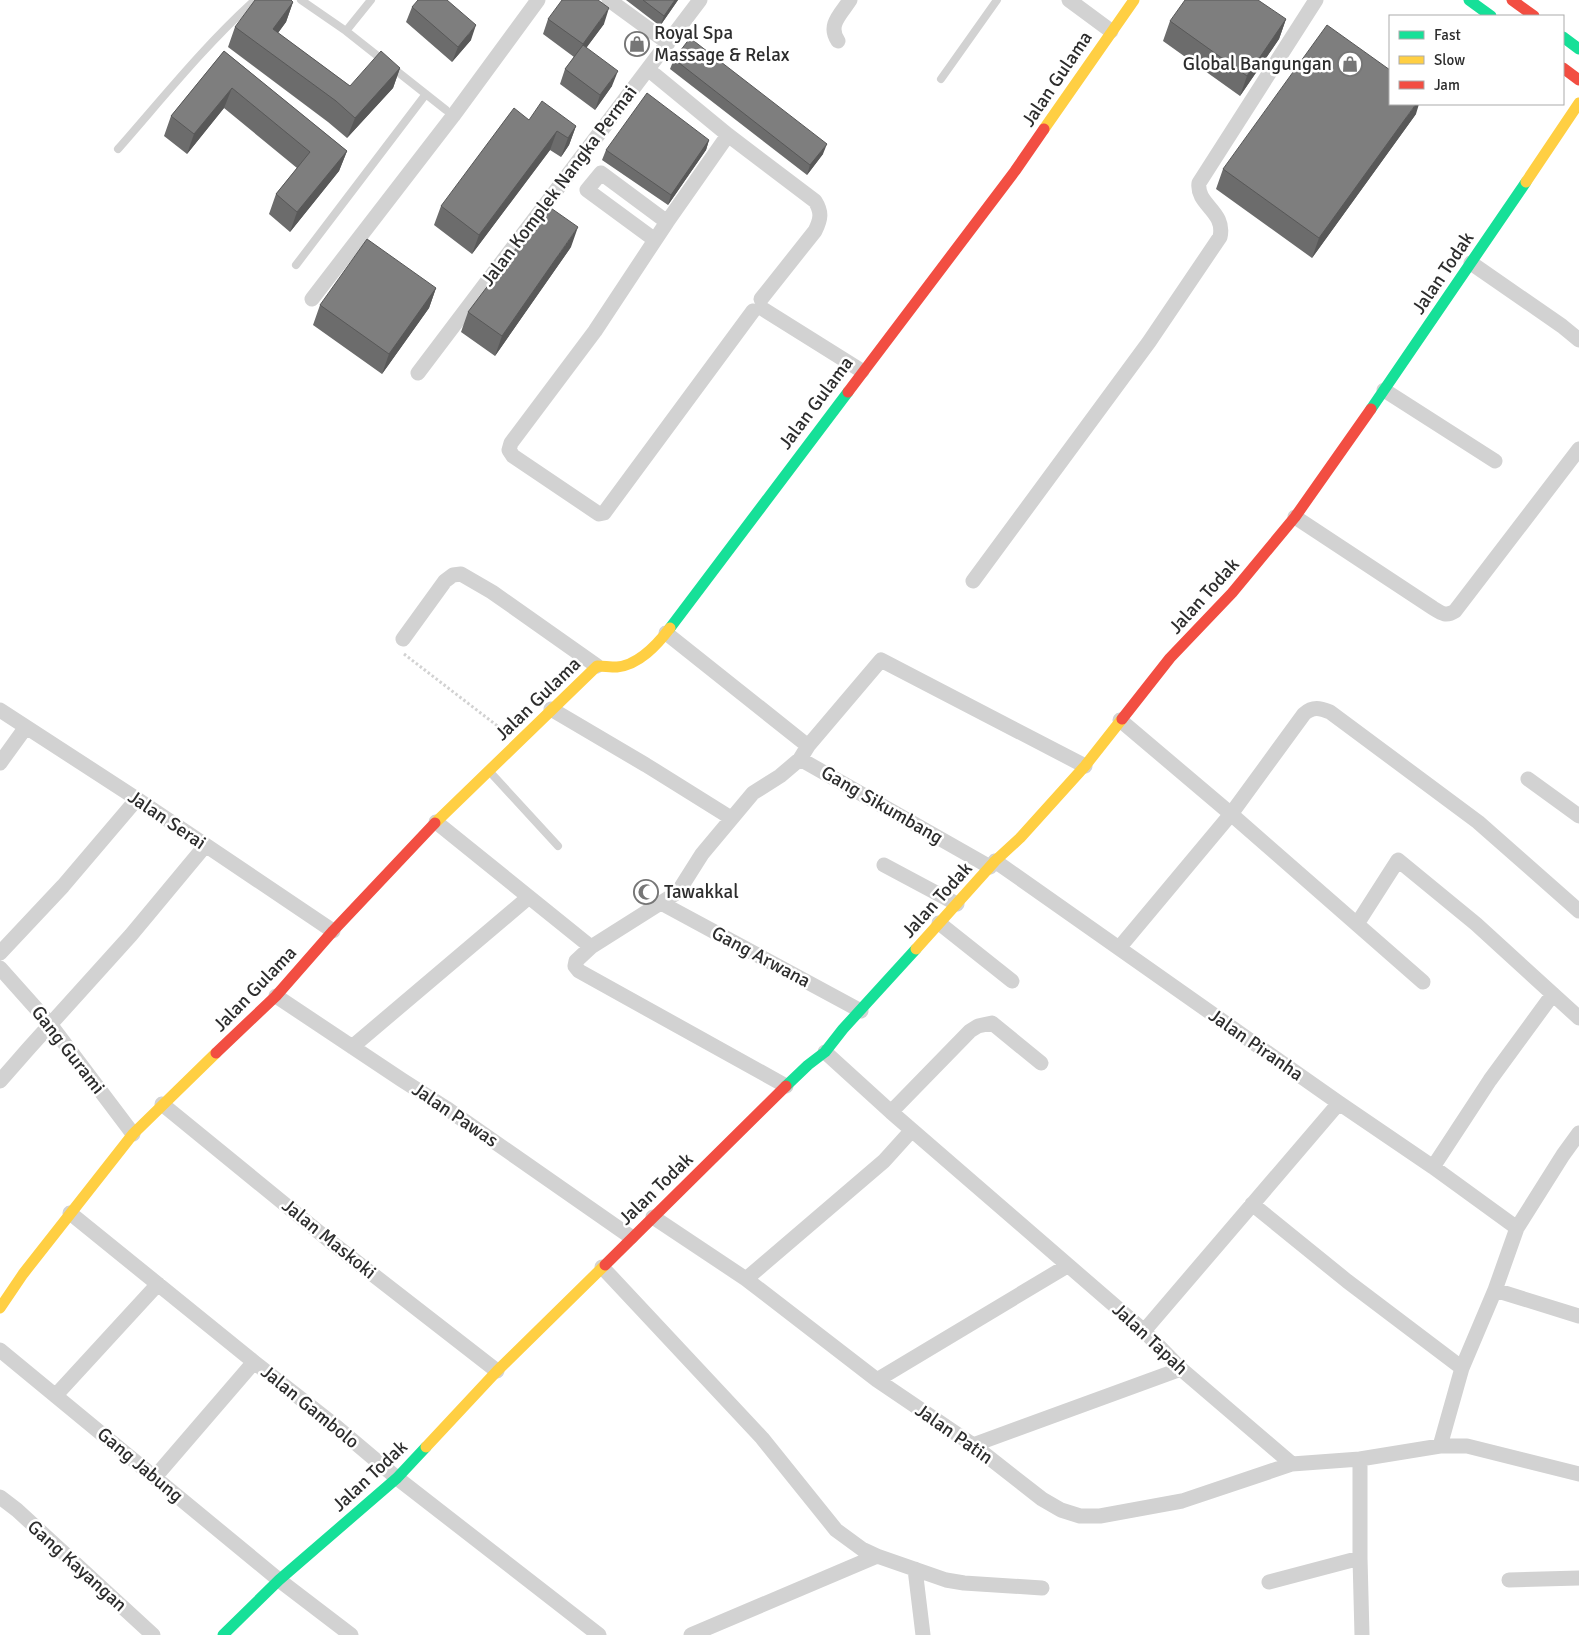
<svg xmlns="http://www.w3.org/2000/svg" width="1579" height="1635" viewBox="0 0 1579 1635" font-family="Signika,sans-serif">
  <rect width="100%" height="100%" fill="#fff"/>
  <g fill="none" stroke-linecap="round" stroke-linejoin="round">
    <path stroke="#d2d2d2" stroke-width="3" stroke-dasharray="2.5 2.5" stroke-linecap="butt" d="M404 654 504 731"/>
    <path stroke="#d2d2d2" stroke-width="8" d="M301 0 346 31 446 110
      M346 31 371 0
      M941 79 997 0
      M118 149C162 99 205 45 255 0
      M296 265 426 94
      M490 772 558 846"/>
    <path stroke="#d2d2d2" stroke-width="15" d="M609 0 668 43
      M1069 0 1111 31
      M838 41C827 25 841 14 850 0
      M655 75 728 135 815 201C822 212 821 219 815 231L761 299
      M728 135 667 222 595 331 511 443 509 450 513 456 596 512 599 514 604 513 753 311
      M655 240 587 190 601 173 667 222
      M1471 263 1562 326 1579 340
      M312 299 453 116 538 0
      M763 309 862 371
      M418 373 700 0
      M1384 390 1495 461
      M1295 517 1433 608C1441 613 1446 617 1455 611L1579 449
      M973 581 1149 342 1220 237C1226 211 1196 205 1199 183L1316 0
      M666 633 808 746
      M403 639 445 581 453 575 461 574 492 592 597 666
      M551 709 646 765 731 818
      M0 710 137 799 333 931
      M1120 720 1231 814 1423 982
      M800 759 990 867
      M0 763 26 727
      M1528 779 1579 816
      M436 822 591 947
      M995 861 1339 1103 1433 1167 1517 1228
      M884 865 957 904
      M661 903 861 1011
      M939 923 1012 981
      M1357 924 1398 860 1476 924 1579 1018
      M1119 948 1231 814 1304 714C1313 706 1320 708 1330 712L1478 822 1579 911
      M0 953 63 886 137 799
      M0 968 50 1024 133 1134
      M276 996 402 1080 446 1108 631 1237
      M352 1047 529 897
      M825 1052 891 1112 1144 1331 1181 1369 1292 1464 1360 1459V1558L1362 1635
      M0 1081 29 1048 131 935 205 846
      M786 1086 579 971 575 966 576 961 591 947 678 892 702 854 753 793 780 776 800 759 808 746 881 660 1085 766
      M162 1104 331 1242 497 1371
      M891 1112 970 1031 978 1026 992 1023 1041 1063
      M1433 1167 1490 1080 1553 994
      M1252 1204 1347 1281 1462 1368
      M70 1213 254 1362 333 1424 397 1478 599 1635
      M653 1217 746 1279 877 1380 973 1445 1042 1499 1061 1510 1080 1516H1100L1182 1501 1292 1464
      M602 1267 762 1438 836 1530 862 1549 877 1556 946 1580 964 1583 1042 1588
      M746 1279 884 1161 912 1130
      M1495 1290 1579 1316
      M1144 1331 1339 1103
      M0 1350 279 1580 351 1635
      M877 1380 1067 1266
      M56 1395 158 1284
      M973 1445 1181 1369
      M1440 1446 1462 1368 1495 1290 1517 1228 1563 1155 1579 1133
      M1360 1459 1440 1446H1467L1579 1474
      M155 1477 254 1362
      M0 1497 17 1510 153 1635
      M915 1569 923 1635
      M1509 1580 1579 1578
      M1269 1582 1360 1558
      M691 1635 877 1556"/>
    <path stroke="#16e098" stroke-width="11" d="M1469 0 1491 16
      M1563 37 1579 49
      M1371 409 1526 182
      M670 628 848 392
      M786 1086 808 1065 825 1052 843 1029 916 949
      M223 1635 279 1580 397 1478 426 1447"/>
    <path stroke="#ffcf43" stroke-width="11" d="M1044 129 1134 0
      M1526 182 1579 103
      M435 823 597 666C603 666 610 667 617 667 639 665 657 645 670 628
      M916 949 995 861 1020 838 1085 766 1122 719
      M0 1308 23 1274 133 1134 216 1053
      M426 1447 497 1371 605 1265"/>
    <path stroke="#f24e42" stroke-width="11" d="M1512 0 1534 16
      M1563 68 1579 80
      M848 392 1015 171 1044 129
      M1122 719 1170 658 1232 593 1295 517 1371 409
      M216 1053 276 996 333 931 435 823
      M605 1265 786 1086"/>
  </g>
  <path fill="#6c6c6c" d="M626 0H678L660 26Z
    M293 2 286 22 278 33 350 86 400 68 393 88 347 138 328 122 228 47 235 27Z
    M412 7 471 40 452 62 406 22Z
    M548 19 604 24 586 48 612 86 595 110 560 84 565 69 574 57 543 34Z
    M1286 19 1279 39 1240 96 1163 41 1170 21Z
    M224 51 347 151 339 171 290 232 269 214 276 194 297 168 224 108 187 154 164 136 171 116Z
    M674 59 823 154 807 175 670 69Z
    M1416 114 1312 258 1216 189 1223 169Z
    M529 120 576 126 569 145 561 157 550 150 472 254 434 225 441 206Z
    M709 140 706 150 668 205 602 160 606 150Z
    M571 247 495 356 461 332 468 312Z
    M436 288 429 308 382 374 313 325 320 305Z"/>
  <path fill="#585858" d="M675 0H678L660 26 664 16Z
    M293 2 286 22 266 49 273 29Z
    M609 8 604 24 578 59 583 44Z
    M1286 19 1279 39 1240 96 1247 76Z
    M476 25 471 40 452 62 458 47Z
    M400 68 393 88 347 138 355 118Z
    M618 71 612 86 595 110 600 95Z
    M232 88 224 108 187 154 194 134Z
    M1416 104H1419L1416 114 1312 258 1319 238Z
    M576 126 569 145 561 157 568 138Z
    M557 131 550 150 472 254 479 235Z
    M709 140 706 150 668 205 671 195Z
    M827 144 823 154 807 175 810 165Z
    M347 151 339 171 290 232 297 212Z
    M578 227 571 247 495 356 502 336Z
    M436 288 429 308 382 374 389 354Z"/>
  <path fill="#7e7e7e" stroke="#585858" d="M255 0H291L293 2 273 29 350 86 381 51 400 68 355 118 336 101 235 27Z
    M418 0H447L476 25 458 47 412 7Z
    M562 0H598L609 8 583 44 548 19Z
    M643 0H675L664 16Z
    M1185 0H1258L1286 19 1247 76 1170 21Z
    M1327 25 1390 70V104H1416L1319 238 1223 169Z
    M690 38 827 144 810 165 674 59Z
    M583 45 618 71 600 95 565 69Z
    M224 51 347 151 297 212 276 194 310 152 232 88 194 134 171 116Z
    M647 93 709 140 671 195 606 150Z
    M542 101 576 126 568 138 557 131 479 235 441 206 514 108 529 120Z
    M548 206 578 227 502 336 468 312Z
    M367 239 436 288 389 354 320 305Z"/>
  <defs>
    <symbol id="shop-ring" viewBox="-11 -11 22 22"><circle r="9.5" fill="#fff" stroke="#767676" stroke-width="1.5"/><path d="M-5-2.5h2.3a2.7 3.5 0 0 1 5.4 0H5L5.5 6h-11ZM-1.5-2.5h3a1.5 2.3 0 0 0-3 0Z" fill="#767676"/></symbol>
    <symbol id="mosque-ring" viewBox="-11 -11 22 22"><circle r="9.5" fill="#fff" stroke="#767676" stroke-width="1.5"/><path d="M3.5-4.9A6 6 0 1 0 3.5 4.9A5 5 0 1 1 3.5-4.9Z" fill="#767676"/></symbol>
  </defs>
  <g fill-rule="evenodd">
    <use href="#shop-ring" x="623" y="30" width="28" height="28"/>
    <use href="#shop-ring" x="1336" y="50" width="28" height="28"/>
    <use href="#mosque-ring" x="632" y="878" width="28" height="28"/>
  </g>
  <g text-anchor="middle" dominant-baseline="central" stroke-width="5" stroke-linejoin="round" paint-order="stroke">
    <g font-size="19" fill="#2d2d2d" stroke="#fff" text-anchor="start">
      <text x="654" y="33">Royal Spa<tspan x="654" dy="22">Massage &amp; Relax</tspan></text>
      <text x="1332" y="64" text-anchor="end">Global Bangungan</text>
      <text x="664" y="892">Tawakkal</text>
    </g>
    <g font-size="19" fill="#2d2d2d" stroke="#fff">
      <text transform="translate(1057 79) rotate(-56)">Jalan Gulama</text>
      <text transform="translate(559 186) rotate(-53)">Jalan Komplek Nangka Permai</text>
      <text transform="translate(1443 273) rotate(-56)">Jalan Todak</text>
      <text transform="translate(816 403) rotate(-53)">Jalan Gulama</text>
      <text transform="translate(1204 596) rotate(-48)">Jalan Todak</text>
      <text transform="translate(538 699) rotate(-44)">Jalan Gulama</text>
      <text transform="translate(882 805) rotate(30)">Gang Sikumbang</text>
      <text transform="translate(167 820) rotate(34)">Jalan Serai</text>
      <text transform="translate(937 900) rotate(-48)">Jalan Todak</text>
      <text transform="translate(761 957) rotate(28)">Gang Arwana</text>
      <text transform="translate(255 989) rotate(-46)">Jalan Gulama</text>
      <text transform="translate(1256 1045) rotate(35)">Jalan Piranha</text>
      <text transform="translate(68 1050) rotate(52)">Gang Gurami</text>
      <text transform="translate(455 1115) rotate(34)">Jalan Pawas</text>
      <text transform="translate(656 1189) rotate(-44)">Jalan Todak</text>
      <text transform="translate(329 1239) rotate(39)">Jalan Maskoki</text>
      <text transform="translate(1150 1339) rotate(43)">Jalan Tapah</text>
      <text transform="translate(310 1407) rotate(39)">Jalan Gambolo</text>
      <text transform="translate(954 1434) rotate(35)">Jalan Patin</text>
      <text transform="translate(140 1465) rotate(40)">Gang Jabung</text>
      <text transform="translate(370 1476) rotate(-43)">Jalan Todak</text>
      <text transform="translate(77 1566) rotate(42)">Gang Kayangan</text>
    </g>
  </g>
  <rect x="1389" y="15" width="175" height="90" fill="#ffffff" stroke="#ababab"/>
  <rect x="1399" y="31" width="25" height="8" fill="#16e098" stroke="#ababab"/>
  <text x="1434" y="40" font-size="15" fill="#2d2d2d">Fast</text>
  <rect x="1399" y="56" width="25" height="8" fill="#ffcf43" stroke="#ababab"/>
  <text x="1434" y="65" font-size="15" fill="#2d2d2d">Slow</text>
  <rect x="1399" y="81" width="25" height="8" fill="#f24e42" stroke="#ababab"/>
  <text x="1434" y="90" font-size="15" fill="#2d2d2d">Jam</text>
</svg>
